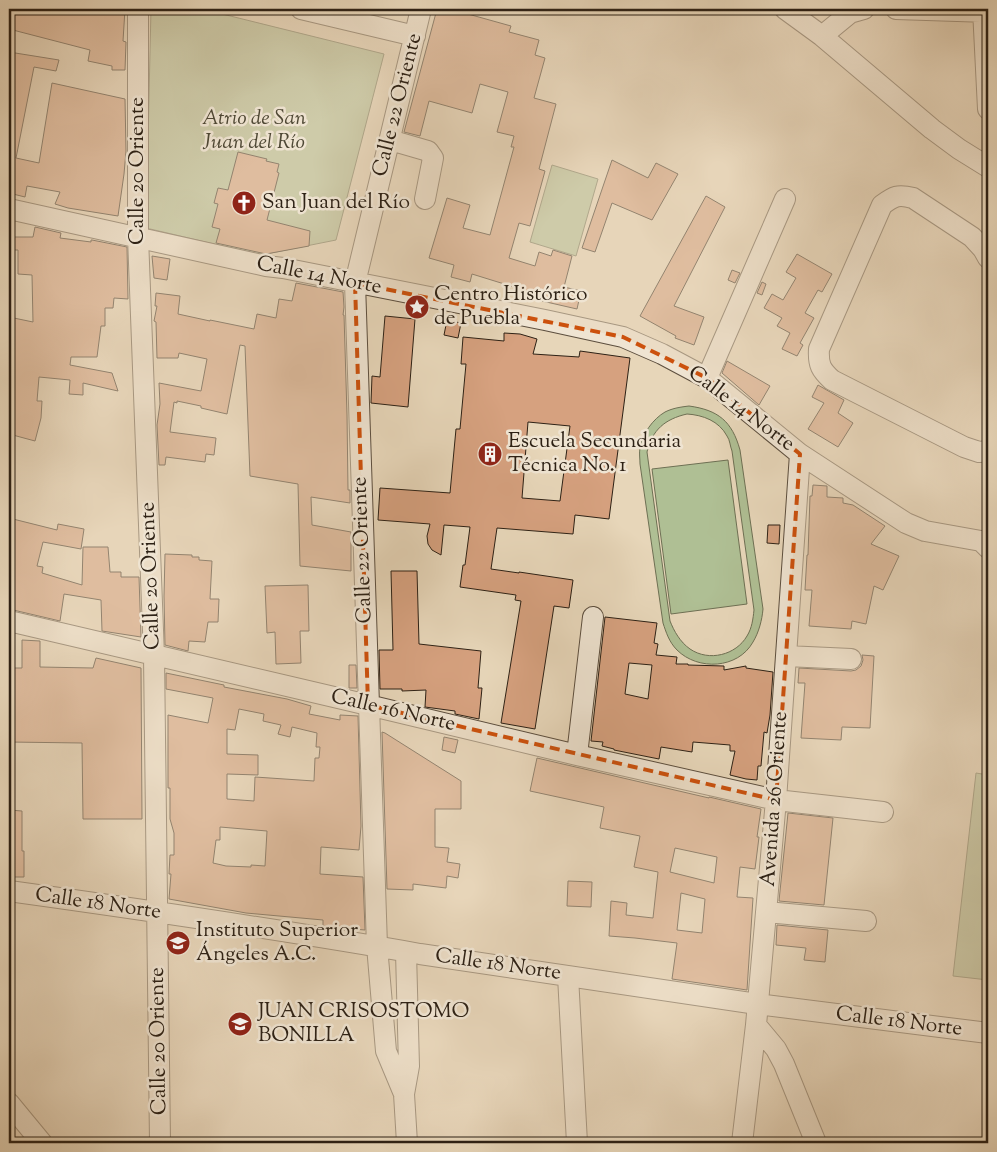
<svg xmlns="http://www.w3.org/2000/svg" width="997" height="1152" viewBox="0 0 997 1152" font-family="'Sorts Mill Goudy',serif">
  <rect width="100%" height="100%" fill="#e7d6b9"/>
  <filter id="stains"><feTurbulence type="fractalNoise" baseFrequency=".004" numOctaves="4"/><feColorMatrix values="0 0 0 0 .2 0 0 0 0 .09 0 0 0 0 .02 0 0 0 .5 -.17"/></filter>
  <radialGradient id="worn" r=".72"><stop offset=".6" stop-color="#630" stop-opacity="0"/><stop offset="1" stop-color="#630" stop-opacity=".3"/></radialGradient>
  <path fill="#afbf94" stroke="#6e7054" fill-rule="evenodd" d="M151 9H202L384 54 336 240 261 255 146 228Z
    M552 165 598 179 576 256 530 242Z
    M689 406C718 410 732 421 740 450L763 609C762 620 759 632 753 642 738 669 698 671 677 650 669 642 666 632 663 623L640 464C640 459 639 453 640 448 642 434 653 419 665 412 673 408 681 407 689 406ZM687 414C703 415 719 421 727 436 730 440 730 446 732 451L754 610C753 619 752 628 747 636 736 655 709 662 690 649 680 642 674 631 670 621L647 452C652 430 665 419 687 414Z
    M728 460 747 604 671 614 652 469Z
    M976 773 988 775V980L953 976Z"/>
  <path fill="#d6a17f" stroke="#2d2115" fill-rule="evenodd" d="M14 9H125L123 41 126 42 125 70H112V66L88 61 90 50 9 29Z
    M437 9H450L511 26 509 32 539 40 535 55 545 58 534 98 556 104 539 169 545 171 530 226 519 223 509 258 535 266 539 252 551 256 553 250 572 256 564 287 581 291 577 309 542 301 543 296 472 274 470 282 451 277 454 265 429 258 447 198 470 205 463 228 490 235 514 147H511L514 136 497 132 508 92 480 84 472 113 429 101 420 136 404 132Z
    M9 52 59 60 56 71 34 67 16 158 39 163 52 83 125 99 126 151 124 174 118 216 68 208 55 204 60 192 27 186 25 197 9 193V175L10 176 12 166H9Z
    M238 152 267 159 266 161 279 164 277 172 279 173 267 220 310 231 309 246 266 254 216 243 220 229 212 227 218 204 214 203 218 188 228 190Z
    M612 160 648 178 656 163 678 174 652 220 612 203 595 252 582 248Z
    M706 196 725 207 674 306 704 317 694 345 675 338 676 336 640 316Z
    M35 227 61 233 60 238 91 242V240H92L127 247 128 299 114 298 113 308H105V326H101L97 357H71L70 365 112 373 118 391 83 383V395L69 394 70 380 39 377 37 401H42L41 418 35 441 9 434V317L33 322 32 275 18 274V250H9V237H33Z
    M797 254 832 274 822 292 818 290 805 313 814 318 800 343 803 345 797 356 782 349 790 333 777 326 782 318 764 308 772 294 783 300 796 278 786 272Z
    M152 256 170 259 167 280 154 278Z
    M732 270 740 273 735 283 728 280Z
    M762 282 766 284 762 295 757 293Z
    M296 283 343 292 344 307 343 315H344L347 415 348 490H350V503L311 497 312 525 351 532V571L300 566 298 484 250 476 245 346 240 345 227 414 201 408V406L177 401V403L174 402 170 432 216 438 214 455 206 454 205 462 166 457 165 465H159L157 425 160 404 159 383 201 391 207 359 179 353 178 358H157L156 322 154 321 157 306H155L156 293 180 296 178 314 210 321V320L254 329 257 314 276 318 279 299 292 301Z
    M385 316 415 319 408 407 371 403 372 376 380 377Z
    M447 320 461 323 458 338 444 335Z
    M504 333 520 334 537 339 533 354 579 357 580 351 630 358 609 519 575 515 573 534 497 528 491 569 519 573V572L573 580 569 608 554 606 535 729 501 723 521 601 515 600 516 595 460 587 463 565H465L470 527 444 525 441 555 432 550 428 544 427 536 430 524 378 520 380 488 450 493 456 429H460L466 364H461L463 337 504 341ZM528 422 570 426 560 501 522 498Z
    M727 361 770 386 759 405 722 373Z
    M818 385 844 400 838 413 853 423 838 447 808 429 824 403 812 397Z
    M813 485 827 486V497L843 498V503L853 505 885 526 871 544 899 556 883 590 874 586 866 624 852 621 851 629 809 626 812 590H805L807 555H808L810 496H812Z
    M9 518 57 530 58 524 84 529 81 549 43 542 37 566 43 567 42 573 82 585 83 547H108L110 572H121V577H139L141 637 102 631 101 600 64 594 60 621 9 609Z
    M768 525H780L779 544 767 543Z
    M165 554 192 555V557H199V560L212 561 210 599H219L218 622H208L205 642 189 641 188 651 165 645 164 596Z
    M391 571H417L419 644 481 651 478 688H482L479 719 455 714V711L425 707 426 690 402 691V689H380L379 650H393Z
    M308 585 309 631H300L301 663 276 664 275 632 267 633 265 586Z
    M605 617 657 623 654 643 658 644 656 655 677 657 676 664H688V665L724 666V670L746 666V668L773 672 770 715 767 733 764 732 761 766H758L757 780 746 779 730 775 735 751H730V745L693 742 692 752 661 747 659 759 614 750V749L602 746 603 742 591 741ZM629 663 652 665 648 699 625 694Z
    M22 640 40 641V667L93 668 96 658 141 668 142 819H83L82 743 9 742V668H22Z
    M862 655 874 656 870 728 842 727 841 740 801 738 805 683H798L799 668 851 671 856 670 861 666 863 660Z
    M349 665H356L357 688H349Z
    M166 673 224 685V687L287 699 311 706 309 714 340 720V715L358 716 361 826 359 850 321 847 320 874 363 877 365 930 340 928 323 926V920L246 913 169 899 171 874H169L170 855H174V833L170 819V788H168V715L208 723 213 698 166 689ZM239 709 264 714 263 721 281 725 278 734 290 737 292 727 317 733 316 747H320L319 758H315L314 781 255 777 254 801 227 799V774L258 775V755L227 754V729L235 730ZM220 827 267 831 265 866 251 865V867L226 866 213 863 216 840H220Z
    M382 732 385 733 461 781V809H435V847L449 848 447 862 460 864 458 878 447 876 446 888 413 884V890L387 889Z
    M444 737 458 740 455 753 442 750Z
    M537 758 709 798V797L761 809 757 837H759L755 869 740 867 737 897 753 898 747 990 672 979 677 943 635 938 609 936 611 901 627 903 626 915 653 918 658 872 634 867 640 836 600 828 604 807 530 791ZM675 848 717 857 714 883 670 872ZM681 893 705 899 702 933 677 930Z
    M9 810 22 811V851H24V877H9Z
    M788 813 833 818 824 905 779 901Z
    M568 881 592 882 591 907 567 906Z
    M777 925 828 930 825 962 804 960 806 948 776 945Z"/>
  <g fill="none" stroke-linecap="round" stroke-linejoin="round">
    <defs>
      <path id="minor" d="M138 9V237L154 656 160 1143
        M301 9 415 36
        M785 9 822 36 932 129 959 149 988 167
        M896 9 988 12
        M983 9 988 109
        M822 36 850 13 864 9
        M390 140 428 151 433 158 425 199
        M9 209 266 266 283 268 545 320 623 337 662 354 707 378 800 454 906 523 925 531 981 541 988 548
        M988 258 983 249 972 237 913 198C898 194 894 196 882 205L819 349C818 365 821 370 832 380L964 447 979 452 988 451
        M707 378 785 199
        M9 621 368 705 577 755 776 800 883 812
        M786 656 851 659
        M577 755 593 617
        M9 891C146 910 284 930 420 954L757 1004 988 1033
        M766 912 866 921
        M406 952 409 1066 404 1094 407 1143
        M568 976 577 1143
        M756 1025 776 1049 784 1064 816 1143
        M404 1094 386 1051 377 946 355 283 421 9
        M9 1103 42 1143
        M742 1143 756 1025 776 800 800 454"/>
    </defs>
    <use href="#minor" stroke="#5c4e3e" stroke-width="22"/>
    <use href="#minor" stroke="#efe4d2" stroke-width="20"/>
  </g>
  <path d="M0 0H997V1152H0ZM355 283 623 337 707 378 800 454 776 800 368 705Z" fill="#e7d6b9" fill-opacity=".55" fill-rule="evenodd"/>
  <path fill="none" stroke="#cc510d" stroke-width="4" stroke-dasharray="10 6" stroke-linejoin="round" d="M355 283 623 337 707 378 800 454 776 800 368 705Z"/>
  <defs>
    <symbol id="church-disc" viewBox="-11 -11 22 22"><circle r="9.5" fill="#8f2418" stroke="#efe4d2"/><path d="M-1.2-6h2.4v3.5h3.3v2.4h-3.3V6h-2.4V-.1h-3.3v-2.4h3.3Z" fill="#fff"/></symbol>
    <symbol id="sight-disc" viewBox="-11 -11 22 22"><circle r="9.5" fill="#8f2418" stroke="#efe4d2"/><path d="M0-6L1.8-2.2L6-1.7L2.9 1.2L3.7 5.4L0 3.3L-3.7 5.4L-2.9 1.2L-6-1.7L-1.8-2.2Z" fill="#fff"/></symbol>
    <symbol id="building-disc" viewBox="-11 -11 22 22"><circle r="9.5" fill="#8f2418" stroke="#efe4d2"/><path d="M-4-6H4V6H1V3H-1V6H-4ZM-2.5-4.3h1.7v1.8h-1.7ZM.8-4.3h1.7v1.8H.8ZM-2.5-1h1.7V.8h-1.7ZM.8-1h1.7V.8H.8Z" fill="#fff"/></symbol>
    <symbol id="school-disc" viewBox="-11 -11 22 22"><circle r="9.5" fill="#8f2418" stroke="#efe4d2"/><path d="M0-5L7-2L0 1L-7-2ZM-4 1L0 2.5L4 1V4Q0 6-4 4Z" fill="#fff"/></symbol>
  </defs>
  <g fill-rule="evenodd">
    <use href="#church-disc" x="230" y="189" width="28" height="28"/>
    <use href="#sight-disc" x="403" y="293" width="28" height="28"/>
    <use href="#building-disc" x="476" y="440" width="28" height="28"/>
    <use href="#school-disc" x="164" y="929" width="28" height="28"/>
    <use href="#school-disc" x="226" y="1010" width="28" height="28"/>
  </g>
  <g text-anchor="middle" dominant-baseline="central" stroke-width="5" stroke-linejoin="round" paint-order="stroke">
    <g font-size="21" fill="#2d2115" stroke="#efe4d2">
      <text transform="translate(398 105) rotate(-76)">Calle 22 Oriente</text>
      <text transform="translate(138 171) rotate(-90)">Calle 20 Oriente</text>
      <text transform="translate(319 276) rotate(11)">Calle 14 Norte</text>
      <text transform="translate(741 409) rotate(37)">Calle 14 Norte</text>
      <text transform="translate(363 550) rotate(-92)">Calle 22 Oriente</text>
      <text transform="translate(151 576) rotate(-92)">Calle 20 Oriente</text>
      <text transform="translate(393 711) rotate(13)">Calle 16 Norte</text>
      <text transform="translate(775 799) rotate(-86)">Avenida 26 Oriente</text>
      <text transform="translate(98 904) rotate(8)">Calle 18 Norte</text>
      <text transform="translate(498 965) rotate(8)">Calle 18 Norte</text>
      <text transform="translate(899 1022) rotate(7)">Calle 18 Norte</text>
      <text transform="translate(159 1041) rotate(-91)">Calle 20 Oriente</text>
    </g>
    <g font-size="21" font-style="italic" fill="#4e4835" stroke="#efe4d2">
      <text x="254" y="119">Atrio de San<tspan x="254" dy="24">Juan del Río</tspan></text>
    </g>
    <g font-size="21" fill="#2d2115" stroke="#efe4d2" text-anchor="start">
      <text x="262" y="203">San Juan del Río</text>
      <text x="434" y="295">Centro Histórico<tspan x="434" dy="24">de Puebla</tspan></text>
      <text x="508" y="442">Escuela Secundaria<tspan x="508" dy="24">Técnica No. 1</tspan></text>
      <text x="196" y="931">Instituto Superior<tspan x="196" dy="24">Ángeles A.C.</tspan></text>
      <text x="258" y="1012">JUAN CRISOSTOMO<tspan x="258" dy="24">BONILLA</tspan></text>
    </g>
  </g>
  <rect width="997" height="1152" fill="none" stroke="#e7d6b9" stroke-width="30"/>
  <rect x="10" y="10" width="977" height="1132" fill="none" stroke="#2d2115" stroke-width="2.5"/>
  <rect x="15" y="15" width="967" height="1122" fill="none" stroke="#2d2115"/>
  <rect width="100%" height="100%" filter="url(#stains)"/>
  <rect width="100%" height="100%" fill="url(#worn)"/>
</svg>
